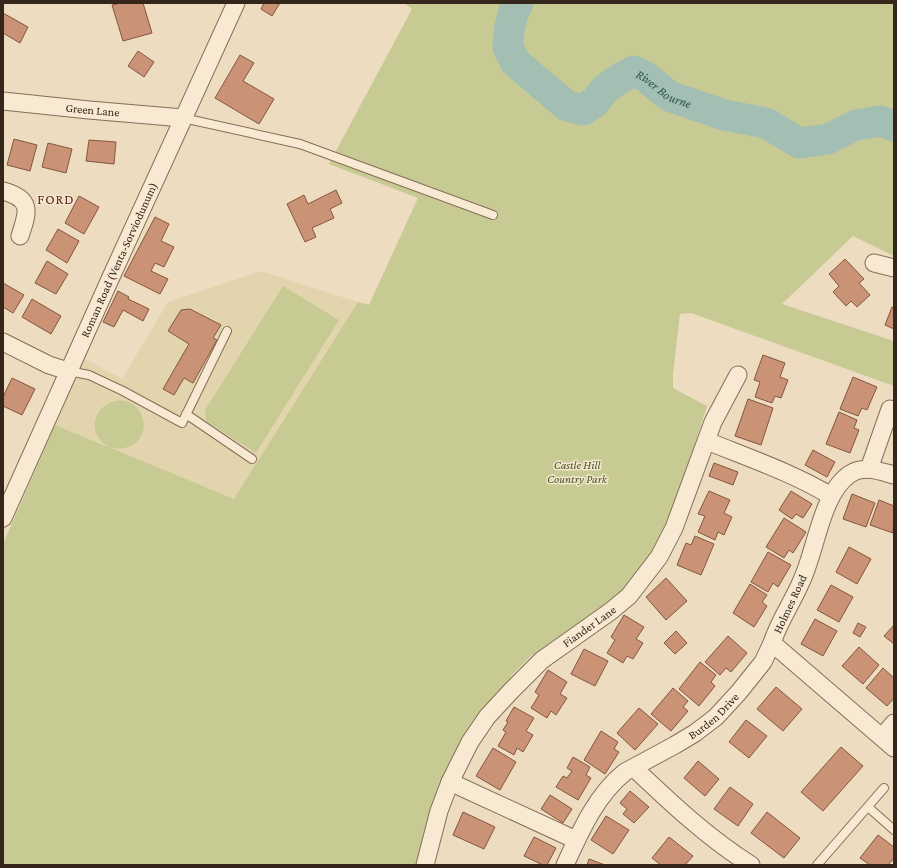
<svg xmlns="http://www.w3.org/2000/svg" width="897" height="868" viewBox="0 0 897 868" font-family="'Crimson Pro',serif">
  <rect width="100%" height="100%" fill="#eddcc0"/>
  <path fill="#e2d5ad" d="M261 271 358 302 234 500 55 425 84 358 122 379 168 302Z"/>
  <path fill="#c8ca94" d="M404 3H894V256L853 236 782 304 894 341V386L691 313 680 314 673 374V388L707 406 684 478 675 512 647 565 616 598 540 655H532L511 676 510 683 488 707 419 865H3V544L55 425 108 447C105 444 100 441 98 437 82 406 131 384 142 417 145 424 144 431 140 438 132 449 122 449 111 448L234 499 358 302 369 305 418 198 329 164 412 9Z
    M283 286 339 320 256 453 206 421 205 410Z"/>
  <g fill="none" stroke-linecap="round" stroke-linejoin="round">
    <path stroke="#a3bfb4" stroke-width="31" id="s1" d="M518 3 514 10 509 31 508 47 515 62 567 106 583 110 595 102 605 89 619 79 634 71 646 77 669 96 724 115 766 123 799 143 828 139 856 125 880 121 894 126"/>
  </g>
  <path fill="#ca9376" stroke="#84553f" d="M121 3H143L152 33 123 41 112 5Z
    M264 3H280L272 16 261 9Z
    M3 13 28 27 20 43 3 33Z
    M138 51 154 62 144 77 128 66Z
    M240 55 254 63 243 81 274 99 259 124 215 98Z
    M14 139 37 145 30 171 7 165Z
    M89 140 116 142 114 164 86 161Z
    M48 143 72 149 66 173 42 167Z
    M336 190 342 203 330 209 334 218 312 228 316 237 305 242 287 204 304 195 308 204Z
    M79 196 99 207 84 234 65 223Z
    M155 217 169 224 161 241 174 247 164 267 155 263 151 271 168 279 160 294 124 276Z
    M58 229 79 241 67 263 46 250Z
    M845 259 864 279 859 283 870 295 857 307 851 301 846 306 833 292 839 286 829 274Z
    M47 261 68 274 56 294 35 283Z
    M3 283 24 295 13 313 3 307Z
    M118 291 129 297 128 299 149 309 143 321 123 310 114 327 103 322Z
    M32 299 61 316 51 334 22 317Z
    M892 307 894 308V329L885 325Z
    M190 309 221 325 213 338 217 340 193 383 184 378 174 395 163 389 189 344 168 331 181 310Z
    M763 355 785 363 780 377 788 380 781 398 775 396 772 403 755 397 760 382 754 380Z
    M853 377 877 387 867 410 862 408 858 416 840 409Z
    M12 378 35 389 22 415 3 406V397Z
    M748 399 773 408 761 445 735 436Z
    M839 412 857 420 854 428 859 430 850 453 826 444Z
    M813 450 835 462 827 477 805 465Z
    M714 463 738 472 733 485 709 476Z
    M709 491 730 500 724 513 732 517 724 535 718 532 715 540 698 532 705 516 698 514Z
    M791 491 812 504 803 518 796 514 792 519 779 510Z
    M852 494 875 503 866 527 843 519Z
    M879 500 894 506 893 533 870 525Z
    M784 518 806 532 793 553 789 550 784 558 766 547Z
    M695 536 714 544 701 575 677 565 686 543 691 545Z
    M849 547 871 559 857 584 836 572Z
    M768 552 791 565 778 587 773 583 768 592 751 582Z
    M666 578 687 601 666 620 646 597Z
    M750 584 767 595 762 602 767 606 754 627 733 613Z
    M831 585 853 597 839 622 817 610Z
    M624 615 644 627 636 639 643 643 633 659 627 656 623 663 607 653 615 640 611 637Z
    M815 619 837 631 823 656 801 644Z
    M858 623 866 627 860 637 853 633Z
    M894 625V644L884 636Z
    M676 631 687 643 675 654 664 643Z
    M728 636 747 653 731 672 726 668 720 675 705 662Z
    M859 647 879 665 863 684 842 666Z
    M584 649 608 661 595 686 571 674Z
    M700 662 716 675 711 682 715 686 699 706 679 689Z
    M883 668 894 678V698L887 706 866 688Z
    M548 670 567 682 560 694 567 698 556 715 551 711 547 718 531 708 539 695 535 692Z
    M776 687 802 709 783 731 757 709Z
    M673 688 688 701 683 707 688 711 671 731 651 714Z
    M514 707 534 718 526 731 533 735 523 752 517 748 514 755 498 746 506 732 503 730 508 722 506 721Z
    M639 708 658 724 635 750 617 733Z
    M746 720 767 736 749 758 729 742Z
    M601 731 618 742 614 749 619 752 605 774 584 760Z
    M841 747 863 766 823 811 801 792Z
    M493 748 516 762 500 790 476 776Z
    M573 757 590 767 586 775 591 778 578 800 556 787 563 776 567 778 572 771 567 768Z
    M698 761 719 779 705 796 684 778Z
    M730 787 753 804 738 826 714 809Z
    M630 791 649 807 634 823 623 814 627 809 620 803Z
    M550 795 572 809 563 823 541 809Z
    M463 812 495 827 484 849 453 835Z
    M767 812 800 838 784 858 751 833Z
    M606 816 629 830 613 854 591 840Z
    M878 835 894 847V858L888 865H870L860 858Z
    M534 837 556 848 547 865H543L524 856Z
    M669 837 693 856 685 865H661L652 858Z
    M589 859 605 865H587Z"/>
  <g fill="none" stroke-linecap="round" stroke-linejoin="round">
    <defs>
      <path id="lane" d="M183 118 300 144 493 215
        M68 371 89 375 123 391 182 423 227 331
        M186 414 252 459
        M868 807 894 830
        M817 865 884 788"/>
      <g id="street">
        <path id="s2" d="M3 101 89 110 183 118"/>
        <path d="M3 191C33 199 28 212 20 236"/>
        <path d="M874 263 894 268"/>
        <path d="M3 342 49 365 68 371"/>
        <path d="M707 441C749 458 793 473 831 496"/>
        <path d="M869 469 890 409"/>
        <path d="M894 475C879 471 864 465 850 474 821 493 816 552 801 582 792 603 779 621 772 643L894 748"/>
        <path id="s3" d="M3 518 111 277 236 3"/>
        <path d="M882 737 894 723"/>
        <path d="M634 768C671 803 708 838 751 865"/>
        <path d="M450 782 576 840"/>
        <path id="s4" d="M425 865 439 811 450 782 470 742 487 717 511 691 542 660 611 611 629 596 659 557 674 528 713 422 738 375"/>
        <path id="s5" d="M565 865C580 832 596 795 625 772L675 745 695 733 716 717 739 692 763 662 772 643"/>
      </g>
    </defs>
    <use href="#lane" stroke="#856d58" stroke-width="10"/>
    <use href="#street" stroke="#856d58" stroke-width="19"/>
    <use href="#lane" stroke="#f8ead2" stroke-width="8"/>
    <use href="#street" stroke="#f8ead2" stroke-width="17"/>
  </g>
  <g text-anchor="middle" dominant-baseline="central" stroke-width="3" stroke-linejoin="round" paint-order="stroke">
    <g font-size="12" fill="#35261c" stroke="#f4e7cf">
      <text stroke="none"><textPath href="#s2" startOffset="90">Green Lane</textPath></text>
      <text stroke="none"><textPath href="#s3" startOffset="283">Roman Road (Venta-Sorviodunum)</textPath></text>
      <text transform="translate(790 604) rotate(-65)">Holmes Road</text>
      <text stroke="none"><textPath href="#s4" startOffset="299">Fiander Lane</textPath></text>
      <text stroke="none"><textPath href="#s5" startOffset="217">Burden Drive</textPath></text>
    </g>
    <g font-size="12" font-style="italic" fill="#495123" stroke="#f4e7cf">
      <text x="577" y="465">Castle Hill<tspan x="577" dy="14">Country Park</tspan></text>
    </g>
    <g font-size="13" font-style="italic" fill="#2c544f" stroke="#f4e7cf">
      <text stroke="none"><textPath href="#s1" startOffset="247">River Bourne</textPath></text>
    </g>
    <g font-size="14" letter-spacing="1" fill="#60261d" stroke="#f4e7cf">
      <text x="56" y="199">FORD</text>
    </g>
  </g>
  <rect width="897" height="868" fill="none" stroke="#35261c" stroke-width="8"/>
</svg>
